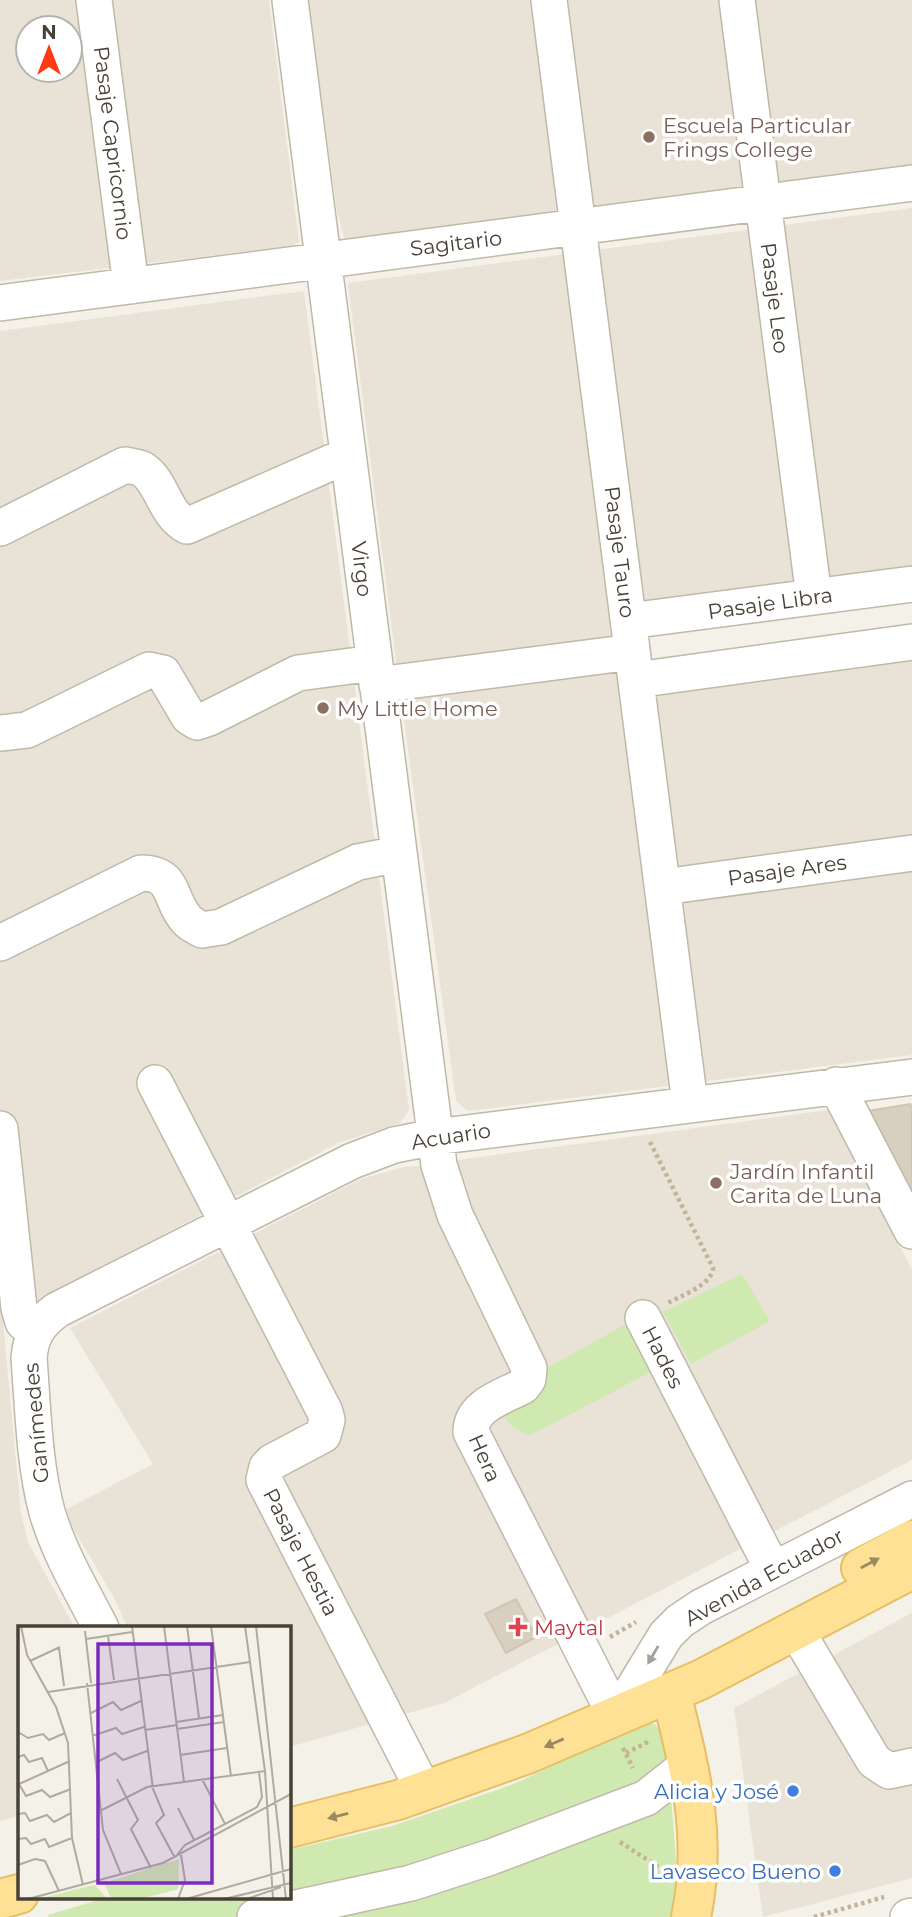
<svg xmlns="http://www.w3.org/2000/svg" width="912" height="1917" viewBox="0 0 912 1917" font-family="Montserrat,sans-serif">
  <rect width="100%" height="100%" fill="#f4f1e8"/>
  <path fill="#e8e3d6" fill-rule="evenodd" d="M0 0H269L299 242 291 246 0 281ZM28 28H70V70H28Z
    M308 0H912V165L345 240 337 211Z
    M912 208V570L615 613 625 691 912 658V1055L468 1111 456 1101 397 669 348 283Z
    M304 291 409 1110 400 1123 338 1143 31 1304 2 1311 21 1513 28 1542 75 1628H19V1816L0 1821V331Z
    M828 1110 912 1269V1460L444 1703 289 1747V1628H128L113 1596 63 1511 153 1464 70 1328 361 1179 404 1167 439 1165 465 1159Z
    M912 1613V1878L763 1917 734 1708Z"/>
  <path fill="#d0e9b0" d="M742 1274 770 1321 691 1364 663 1312Z
    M635 1319 660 1367 531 1435C514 1431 504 1423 503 1405L518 1384Z
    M641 1723 655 1724 667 1741 677 1875 674 1917H49L48 1915 105 1898H289V1850L392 1826 514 1784Z"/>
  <path fill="#d9cfc0" stroke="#d1c4b0" stroke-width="2" d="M910 1104 912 1107V1210L861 1112Z
    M516 1599 536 1637 506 1653 485 1614Z"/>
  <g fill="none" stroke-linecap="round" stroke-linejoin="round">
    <defs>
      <path id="minor" d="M94 0 131 286
        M290 0 439 1165 455 1215 529 1368 528 1379 523 1386C503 1397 471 1405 471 1432L616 1717
        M549 0 690 1104
        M737 0 814 597
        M0 303 912 183
        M0 528 125 465C130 466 138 467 142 469 163 482 163 513 187 526L348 455
        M629 621 912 584
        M636 680 912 642
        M377 685 632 652
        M0 733 27 730 149 670 163 673 189 717 197 722 209 718 298 673 374 663
        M663 887 912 853
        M0 943 141 873C177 873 168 900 187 920 190 924 197 927 202 930L221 927 358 862 399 854
        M155 1083 325 1412 327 1420 323 1435 272 1462 267 1467 264 1480 424 1791
        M836 1085 912 1231
        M0 1129 19 1308 23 1322 34 1332
        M643 1318 773 1570
        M101 1628C82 1591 59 1553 47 1512 34 1463 33 1409 29 1358 31 1335 39 1323 57 1310L352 1161 394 1145 435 1137 912 1077
        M796 1630 874 1761 889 1771 912 1766
        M616 1717 666 1635 680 1621 701 1607 912 1499
        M255 1917 411 1883 491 1857 646 1798 688 1765
        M908 1917 912 1916"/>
      <path id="major" d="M861 1568 912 1540
        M671 1693C690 1770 708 1837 691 1917
        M289 1828 398 1800 527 1754 700 1680 912 1569
        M0 1899 19 1894"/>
    </defs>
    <use href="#minor" stroke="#c0b9aa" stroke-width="38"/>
    <use href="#major" stroke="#e6bf64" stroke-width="42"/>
    <path stroke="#c2b49b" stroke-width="4.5" stroke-dasharray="3.5 3.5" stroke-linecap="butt" d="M650 1142 713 1268C712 1285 682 1295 668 1303
      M610 1637 636 1622
      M623 1748 633 1768
      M626 1753 650 1741
      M620 1842 663 1870
      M814 1917 884 1897"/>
    <use href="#minor" stroke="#fff" stroke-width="35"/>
    <use href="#major" stroke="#ffe196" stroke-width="38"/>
  </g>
  <defs><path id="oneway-solid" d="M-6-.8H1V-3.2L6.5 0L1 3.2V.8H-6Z" transform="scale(1.75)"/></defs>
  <g fill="#9a8961">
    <use href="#oneway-solid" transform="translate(870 1563) rotate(-28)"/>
    <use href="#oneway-solid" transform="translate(554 1743) rotate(157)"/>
    <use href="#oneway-solid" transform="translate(338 1816) rotate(166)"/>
  </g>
  <use fill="#a4a09a" href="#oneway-solid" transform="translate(653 1655) rotate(120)"/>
  <g fill="#8d6e63" stroke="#fff" stroke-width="2.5">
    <circle cx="649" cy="137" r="7"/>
    <circle cx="323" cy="708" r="7"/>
    <circle cx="716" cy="1183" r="7"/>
  </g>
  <path fill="#e0444e" stroke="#fff" stroke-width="2.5" d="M514.5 1616.5h7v7h7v7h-7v7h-7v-7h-7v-7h7z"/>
  <g fill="#3f7fe0" stroke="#fff" stroke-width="2.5">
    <circle cx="793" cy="1791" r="7"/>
    <circle cx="835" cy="1871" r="7"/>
  </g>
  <g text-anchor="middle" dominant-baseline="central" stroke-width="7" stroke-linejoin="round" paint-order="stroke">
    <g font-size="21" fill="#785e54" stroke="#fff" text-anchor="start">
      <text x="663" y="125">Escuela Particular<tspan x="663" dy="24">Frings College</tspan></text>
      <text x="337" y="708">My Little Home</text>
      <text x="730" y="1171">Jardín Infantil<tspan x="730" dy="24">Carita de Luna</tspan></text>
    </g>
    <g font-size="21" fill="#484136" stroke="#fff">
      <text transform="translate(113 143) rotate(83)">Pasaje Capricornio</text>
      <text transform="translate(456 243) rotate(-7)">Sagitario</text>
      <text transform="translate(775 298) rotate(83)">Pasaje Leo</text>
      <text transform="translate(620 552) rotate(83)">Pasaje Tauro</text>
      <text transform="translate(362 569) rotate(83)">Virgo</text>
      <text transform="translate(770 603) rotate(-8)">Pasaje Libra</text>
      <text transform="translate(787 870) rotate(-8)">Pasaje Ares</text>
      <text transform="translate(451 1136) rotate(-9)">Acuario</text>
      <text transform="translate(663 1357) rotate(63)">Hades</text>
      <text transform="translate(36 1423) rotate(-95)">Ganímedes</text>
      <text transform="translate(485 1458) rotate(66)">Hera</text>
      <text transform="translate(301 1552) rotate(63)">Pasaje Hestia</text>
      <text transform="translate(764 1577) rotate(-29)">Avenida Ecuador</text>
    </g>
    <g font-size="21" fill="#be3a42" stroke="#fff" text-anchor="start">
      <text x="534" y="1627">Maytal</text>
    </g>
    <g font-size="21" fill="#366cbe" stroke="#fff" text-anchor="end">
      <text x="779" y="1791">Alicia y José</text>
      <text x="821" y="1871">Lavaseco Bueno</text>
    </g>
  </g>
  <g transform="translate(18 1626)">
    <rect width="273" height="273" fill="#f4f1e8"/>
    <path d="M161 233 160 263 126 272H93L86 257ZM77 259 88 272 21 273 67 261Z" fill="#d0e9b0"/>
    <path fill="none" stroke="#afaba1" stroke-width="2" d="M3 0 9 29 38 81 50 117 54 212 65 259M114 0 135 163 146 189 138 197 157 232M146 0 166 156M169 0 181 92M193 0 213 150M227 0 247 145 255 273M238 0 268 273M67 5 73 57M90 10 96 54M68 13 114 6M41 22 46 60M12 35 42 21M69 57 85 204 103 248M30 66 232 36M73 87 95 76 103 84 123 75M158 96 205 89M159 103 206 96M127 104 159 99M0 106 10 112 25 108 31 114 47 107M74 110 98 102 104 108 126 101M162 129 209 122M0 131 6 129 11 136 24 132 30 145M77 137 97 127 105 134 129 125M99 153 120 194 113 203 133 242M184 153 207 198M1 158 8 170 24 164 32 171 53 163M1 158 52 135M160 182 176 214M84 184 129 161 247 145M0 188 7 187 12 195 29 189 36 196 53 187M0 213 8 212 13 218 27 213 31 221 54 212M159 229 167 219 239 181 244 171 241 146M0 239 17 233 27 235 41 265M10 273 145 237 273 168M160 273 167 254 163 229M168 273 273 243M206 273 273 257M229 273 263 261"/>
    <path fill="#7b2cbf" fill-opacity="0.15" stroke="#7b2cbf" stroke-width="3.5" d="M80 18H194V257H80Z"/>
    <rect width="273" height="273" fill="none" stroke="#484136" stroke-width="3.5"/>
  </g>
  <g transform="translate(49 49)"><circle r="33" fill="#ffffff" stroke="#b6b3af" stroke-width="2"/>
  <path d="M0-5L12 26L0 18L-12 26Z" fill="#fe3916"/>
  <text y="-10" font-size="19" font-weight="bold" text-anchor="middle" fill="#484136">N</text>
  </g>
</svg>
